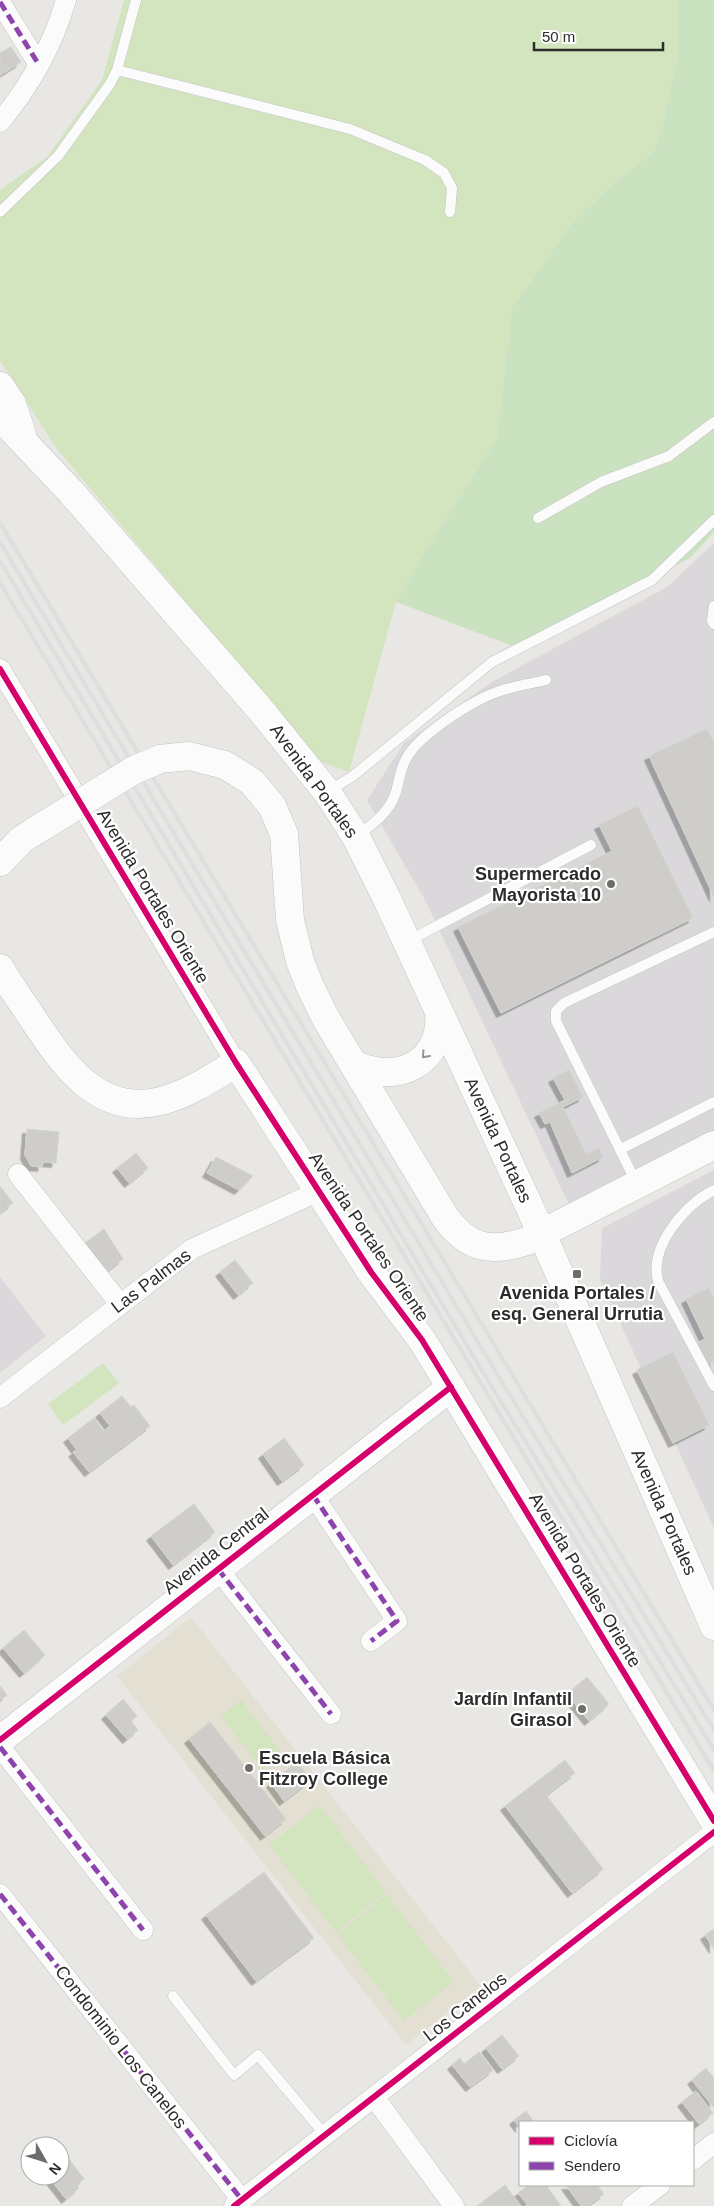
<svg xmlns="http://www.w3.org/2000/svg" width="714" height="2206" viewBox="0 0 714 2206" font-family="Helvetica,sans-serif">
  <defs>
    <filter id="shadow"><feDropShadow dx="-4.5" dy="4.5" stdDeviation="0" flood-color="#0004"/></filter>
  </defs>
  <rect width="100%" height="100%" fill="#e9e7e3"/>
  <path fill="#dad8da" d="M714 543V1131L570 1207 425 900 367 800 404 743 492 682 667 587Z
    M714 1170V1528L600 1279 602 1228Z
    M0 1277 46 1336 0 1373Z"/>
  <path fill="#e3dfd3" d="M191 1617 481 1986 406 2045 117 1676Z"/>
  <path fill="#cae2c0" d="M677 0H714V532L690 558 515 647 396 602 422 556 497 438 512 308 572 223 612 185 654 152 664 119 677 58Z"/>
  <path fill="#d2e5be" d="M124 0H677V58L664 119 654 152 612 185 572 223 512 308 497 438 422 556 396 602 349 772 321 762 57 449 0 361V190L47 157 102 80Z
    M103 1363 119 1383 63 1425 48 1404Z
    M241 1700 283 1755 263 1771 221 1716Z
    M319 1805 386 1892 336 1932 269 1845Z
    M387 1894 454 1982 404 2021 337 1934Z"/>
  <path fill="#cecdc9" stroke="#d4d3cf" filter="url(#shadow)" d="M11 47 21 62 7 71 0 61V53Z
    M0 61 7 71 0 75Z
    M707 729 714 743V897L649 756Z
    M638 806 693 918 501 1013 458 927 612 851 599 825Z
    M569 1070 583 1097 563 1107 586 1154 599 1148 603 1157 572 1173 550 1122 545 1124 539 1113 565 1100 553 1078Z
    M27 1129 59 1132 56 1163 43 1162 42 1167 31 1166 25 1155Z
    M136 1153 148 1168 129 1183 117 1168Z
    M216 1157 253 1176 239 1190 207 1173Z
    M0 1186 13 1203 0 1213Z
    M104 1229 123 1259 103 1274 81 1246Z
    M235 1260 253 1283 238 1295 220 1272Z
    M709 1288 714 1298V1361L708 1364 697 1343 705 1339 686 1299Z
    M673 1352 709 1425 673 1443 637 1370Z
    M122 1396 131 1407 134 1405 150 1426 89 1472 73 1452 77 1450 68 1438 94 1418 104 1431 110 1426 100 1413Z
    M284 1438 304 1465 282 1481 263 1454Z
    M194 1504 215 1532 173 1565 151 1536Z
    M24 1630 45 1655 24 1673 3 1648Z
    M587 1677 609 1704 589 1721 567 1694Z
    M0 1686 7 1695 0 1700Z
    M123 1699 137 1716 131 1721 138 1730 127 1739 106 1715Z
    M210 1722 286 1819 265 1836 189 1739Z
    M565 1760 575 1773 546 1795 603 1869 572 1893 505 1806Z
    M297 1762 311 1780 284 1801 271 1783Z
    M264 1872 314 1938 256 1981 206 1915Z
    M714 1929V1949L705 1935Z
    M502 2035 519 2056 502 2069 486 2048Z
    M479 2052 493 2070 470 2087 452 2065 460 2058 464 2064Z
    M706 2068 714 2078V2108L692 2080Z
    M696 2091 713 2113 699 2124 682 2102Z
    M526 2111 534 2122H520V2128L514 2120Z
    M60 2147 84 2179 77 2185 79 2188 66 2199 48 2176H60Z
    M505 2185 521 2206H477Z
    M529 2185H546L561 2206H525L527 2204 518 2193Z
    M566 2185H597L604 2194 587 2206H581Z"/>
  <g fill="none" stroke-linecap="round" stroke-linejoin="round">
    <defs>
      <path id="lane" d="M117 70 350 129 425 160 444 173 452 188 450 212
        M0 212 58 156 110 84 117 70 136 0
        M538 518 601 482 669 456 714 422
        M714 606 712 621 714 624
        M327 792 353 776 492 662 652 580 714 520
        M356 837C372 825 390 812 396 792 399 781 400 770 406 759 418 735 472 701 497 692 513 686 530 684 546 680
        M408 941 591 845
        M621 1149 714 1102
        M636 1182 556 1021V1011L564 1003 714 932
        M714 1190C685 1205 649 1246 658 1281L714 1386
        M173 1996 234 2075 258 2055 325 2135"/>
      <path id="street" d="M0 2 39 65
        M0 122C30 86 53 45 66 0
        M0 669 236 1063
        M18 1174 120 1304
        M0 1398 192 1249 319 1191
        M313 1495 397 1621 371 1641
        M218 1569 331 1714
        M0 1747 143 1930
        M0 1894 242 2200
        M374 2097 454 2206
        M693 2160 714 2143
        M234 2206 714 1832
        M632 2206 660 2185"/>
      <path id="secondary" d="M0 386 12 404 22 434
        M0 417 71 492 259 708 327 792 356 837 387 899 542 1234 714 1626
        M160 759 189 756 225 765 252 782 272 806 284 834 290 920 300 961 309 984 325 1017 445 1217C468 1249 491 1253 527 1241L714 1145
        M0 862 21 840 35 831
        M0 968C10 986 22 1002 33 1019 63 1064 98 1117 161 1101 188 1094 212 1078 236 1063L371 1272 422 1340 714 1821
        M354 1064C398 1086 444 1062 439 1011
        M0 1740 451 1387"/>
    </defs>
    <use href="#lane" stroke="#c4c3c3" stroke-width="11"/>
    <use href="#street" stroke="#c4c3c3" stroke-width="21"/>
    <use href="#secondary" stroke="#c4c3c3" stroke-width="29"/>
    <use href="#lane" stroke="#fcfbfb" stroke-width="10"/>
    <use href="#street" stroke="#fcfbfb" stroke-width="20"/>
    <use href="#secondary" stroke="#fcfbfb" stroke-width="28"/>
    <path stroke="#dedee0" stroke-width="4" d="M0 523 714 1710
      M0 542 488 1359 714 1730
      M0 561 478 1364 714 1750
      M0 583 714 1771"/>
    <defs>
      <path id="secondary-bridge" d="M35 831 134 770 160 759"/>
    </defs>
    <use href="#secondary-bridge" stroke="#c4c3c3" stroke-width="29" stroke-linecap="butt"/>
    <use href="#secondary-bridge" stroke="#fcfbfb" stroke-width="28"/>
    <path stroke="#8e44ad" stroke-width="5" stroke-dasharray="10 5" stroke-linecap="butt" d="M0 2 39 65
      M313 1495 397 1621 371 1641
      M218 1569 331 1714
      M0 1747 143 1930
      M0 1894 242 2200"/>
    <defs>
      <path id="cycleway" d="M0 669 236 1063 371 1272 422 1340 714 1821
        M0 1740 451 1387
        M234 2206 714 1832"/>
    </defs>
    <use href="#cycleway" stroke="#fff" stroke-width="9"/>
    <use href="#cycleway" stroke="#d6006c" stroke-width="6"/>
  </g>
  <defs><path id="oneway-chevron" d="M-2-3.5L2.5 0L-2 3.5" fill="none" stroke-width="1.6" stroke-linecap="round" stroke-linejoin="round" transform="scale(1.25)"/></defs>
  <use stroke="#949494" href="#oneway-chevron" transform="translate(425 1055) rotate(132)"/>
  <g fill="#6e6d6c" stroke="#fff" stroke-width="2">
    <circle cx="611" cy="884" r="5"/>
    <rect x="572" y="1269" width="10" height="10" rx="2.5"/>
    <circle cx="582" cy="1709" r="5"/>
    <circle cx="249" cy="1768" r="5"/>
  </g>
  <g text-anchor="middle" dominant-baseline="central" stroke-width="4.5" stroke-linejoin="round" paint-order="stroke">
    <g font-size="18" fill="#2c2c2c" stroke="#fff">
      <text transform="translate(314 781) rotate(54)">Avenida Portales</text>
      <text transform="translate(153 896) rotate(59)">Avenida Portales Oriente</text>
      <text transform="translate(498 1140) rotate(65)">Avenida Portales</text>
      <text transform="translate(369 1237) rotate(56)">Avenida Portales Oriente</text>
      <text transform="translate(151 1281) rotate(-37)">Las Palmas</text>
      <text transform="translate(664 1512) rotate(66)">Avenida Portales</text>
      <text transform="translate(216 1551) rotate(-38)">Avenida Central</text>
      <text transform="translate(585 1580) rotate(59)">Avenida Portales Oriente</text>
      <text transform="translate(465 2007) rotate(-38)">Los Canelos</text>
      <text transform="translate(121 2047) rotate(52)">Condominio Los Canelos</text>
    </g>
    <g font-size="18" font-weight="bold" fill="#2c2c2c" stroke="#fff" text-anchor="end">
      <text x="601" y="874">Supermercado<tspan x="601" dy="21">Mayorista 10</tspan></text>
      <text x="577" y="1293" text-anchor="middle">Avenida Portales /<tspan x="577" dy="21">esq. General Urrutia</tspan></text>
      <text x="572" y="1699">Jardín Infantil<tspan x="572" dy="21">Girasol</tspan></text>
      <text x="259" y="1758" text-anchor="start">Escuela Básica<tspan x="259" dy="21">Fitzroy College</tspan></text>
    </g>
  </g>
  <rect x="519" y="2121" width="175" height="65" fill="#ffffff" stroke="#ababab"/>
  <rect x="529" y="2137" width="25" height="8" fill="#d6006c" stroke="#ababab"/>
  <text x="564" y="2146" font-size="15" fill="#2c2c2c">Ciclovía</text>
  <rect x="529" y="2162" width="25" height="8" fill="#8e44ad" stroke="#ababab"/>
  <text x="564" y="2171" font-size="15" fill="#2c2c2c">Sendero</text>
  <g transform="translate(45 2161) rotate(129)"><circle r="24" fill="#ffffff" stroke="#ababab"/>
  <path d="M0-4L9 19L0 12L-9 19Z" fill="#6e6d6c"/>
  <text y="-8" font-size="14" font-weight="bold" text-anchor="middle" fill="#2c2c2c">N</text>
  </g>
  <path d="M534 42v8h129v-8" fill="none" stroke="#2c2c2c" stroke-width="2.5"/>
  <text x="542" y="42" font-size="15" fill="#2c2c2c" stroke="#ffffff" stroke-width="4" paint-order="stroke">50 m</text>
</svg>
